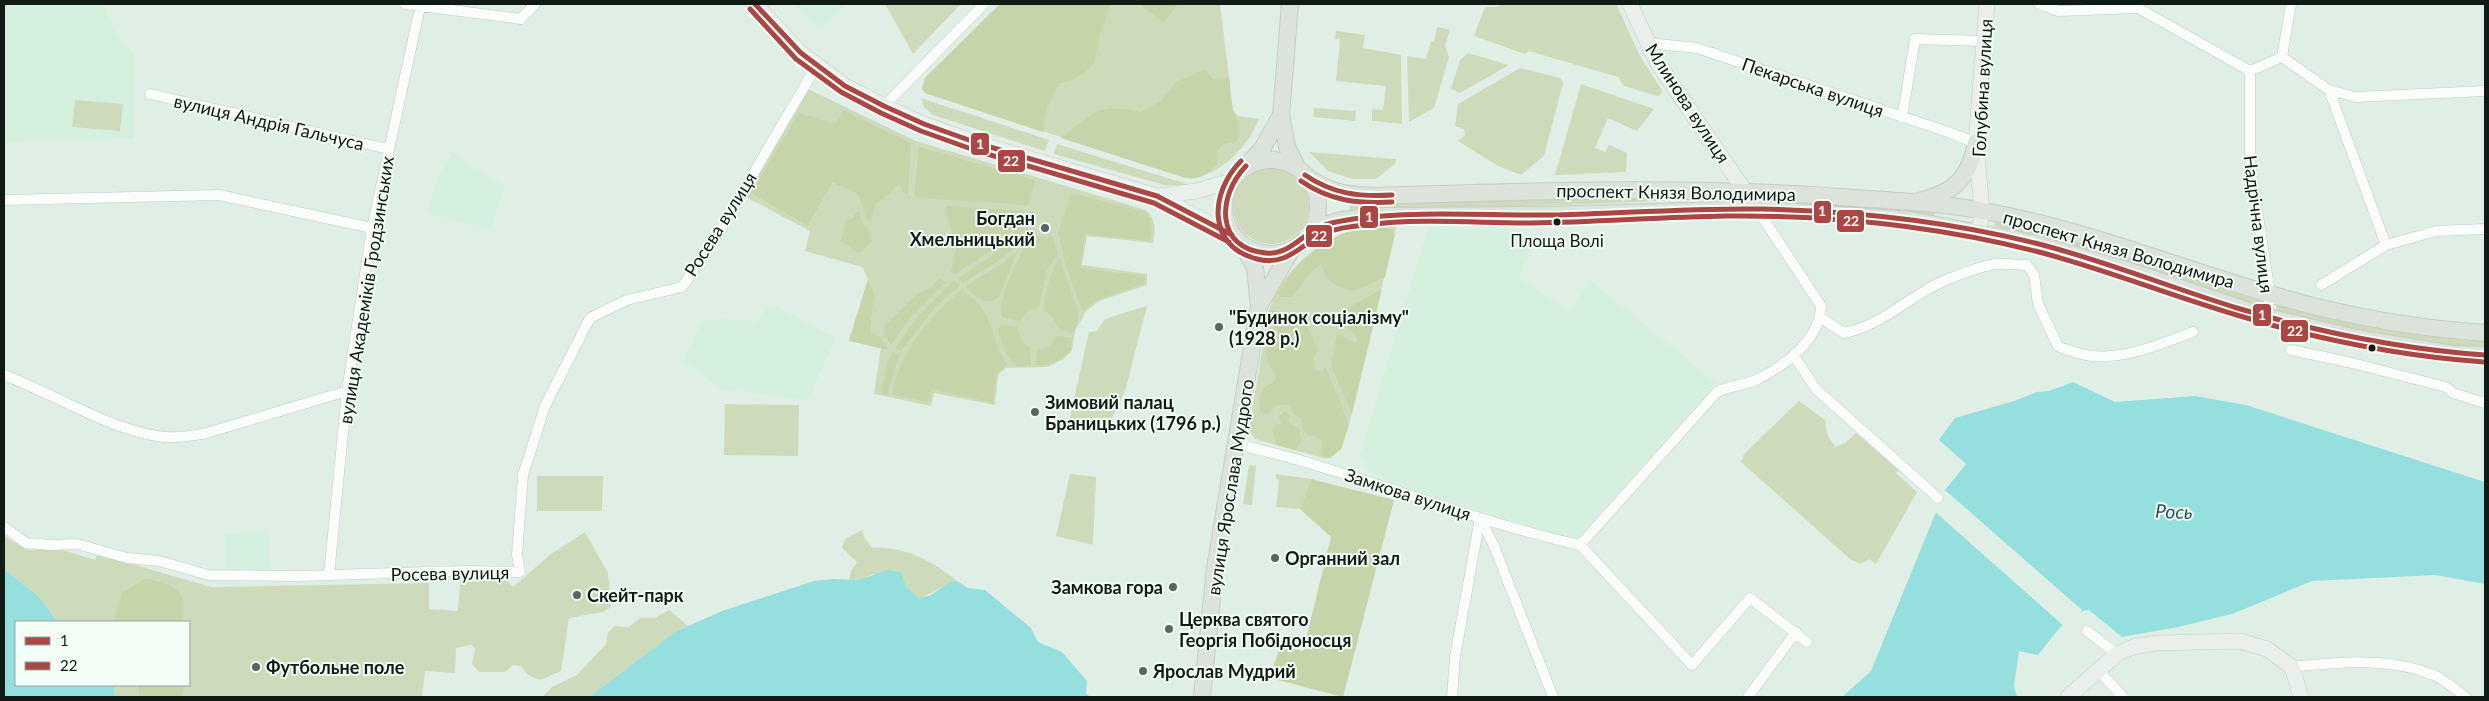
<svg xmlns="http://www.w3.org/2000/svg" width="2489" height="701" viewBox="0 0 2489 701" font-family="Lato,sans-serif">
  <rect width="100%" height="100%" fill="#dfefe5"/>
  <path fill="#d5f0df" d="M4 4H104L114 30 134 55V139L4 141Z
    M794 4H846L820 30Z
    M453 153 505 187 490 229 426 213 437 180Z
    M1428 228 1507 231 1532 247 1519 278 1570 310 1590 280 1716 383 1577 538 1560 536 1396 484 1371 473 1360 456Z
    M770 303 836 338 808 400 722 389 683 361 702 323 725 318 755 323Z
    M269 532 270 572 225 573V533Z"/>
  <path fill="#cedbba" d="M885 4H961L913 54Z
    M1000 4H1220L1233 110 1238 116 1259 119C1249 146 1220 175 1191 179L925 93 922 89 925 78Z
    M1504 4H1616L1641 58 1663 92 1658 96 1624 86 1618 77 1529 51 1525 54 1474 36 1485 7H1496Z
    M1437 27 1450 30 1445 46 1449 57 1434 108 1409 122 1407 56 1426 59 1431 41 1434 42Z
    M1336 31 1365 35 1363 48 1401 55 1402 124 1372 121V109L1383 110 1386 86 1336 81 1340 39H1335Z
    M1468 53 1509 65 1460 93 1451 89 1460 60Z
    M1520 68 1560 78 1563 83 1544 156 1521 175 1498 166 1458 141 1465 135 1464 129 1455 126 1458 104Z
    M1581 84 1654 109 1637 131 1608 118 1595 148 1605 152 1609 145 1627 153 1626 172 1555 175Z
    M808 89 916 141 1146 210C1157 221 1155 229 1153 243L1087 236 1082 265 1147 274V285L1099 301 1087 310 1075 331 1072 351 1062 360 1047 367 1006 368 998 375 995 405 934 393 931 406 874 394 881 348 849 341 868 279 862 267 805 251 810 231 746 197Z
    M921 98 1049 140 1045 151 933 115 924 107Z
    M75 100 123 104 120 131 72 127Z
    M1314 108 1356 111 1355 121 1313 117Z
    M1057 144 1190 185H1164L1054 154Z
    M1309 152 1396 159 1395 164 1376 179H1353L1328 171Z
    M1233 206a38 38 0 1 1 76 0a38 38 0 1 1-76 0Z
    M1711 196V199L1514 207 1350 210 1349 202Z
    M1773 198 1936 210 1934 217 1775 203Z
    M1995 219 2130 255 2263 300 2261 308 2043 239 1994 226Z
    M1363 227H1396L1350 421 1341 449 1330 458H1323L1255 439 1249 430C1253 404 1258 377 1262 351 1264 339 1265 325 1268 313 1282 269 1320 238 1363 227Z
    M2277 304C2345 320 2415 337 2485 341V348C2414 344 2345 328 2276 311Z
    M1147 306 1125 391 1111 420 1090 430 1068 426 1089 332 1097 331 1105 319Z
    M1799 401 1825 420 1827 434 1835 447 1845 443 1856 433 1899 470 1896 473 1917 492 1876 564 1869 559 1860 564 1850 559 1741 462 1744 454Z
    M725 404 799 405 798 456 724 455Z
    M1249 465 1256 466 1252 505 1243 504Z
    M1070 474 1096 477 1093 545 1056 536Z
    M1276 474 1311 479 1300 509 1276 507 1279 480 1276 479Z
    M537 476H603L602 511H537Z
    M862 530 865 539 872 548C904 546 933 561 957 581 943 584 933 594 919 598L906 587 873 574 859 581 849 580 851 571 857 562 842 548 845 539Z
    M585 532 608 573 611 607 603 612 569 618 561 671 540 680 528 675 521 666 513 665 505 672H479L472 664 475 648 471 645 456 648 455 673 425 671 422 697H115L114 685H189V622H58L39 597 4 569V536L27 550H63L95 560 98 554 211 587 429 583V609L458 611 460 582 507 580 513 587 551 554Z
    M669 610 688 626 675 632 589 697H542L552 687 577 675 606 644 608 632 615 626 629 627 640 618H655Z"/>
  <path fill="#c6d4aa" d="M1000 4H1111L1099 37 1095 61 1085 73 1068 82 1059 83 1045 113 1043 132 925 93 922 89 925 78Z
    M1139 4H1178L1164 23Z
    M1205 69 1213 79 1229 77C1230 86 1230 96 1232 105 1235 121 1244 125 1237 142L1223 144 1216 153 1217 164C1206 175 1198 180 1182 177L1061 138C1096 112 1095 103 1141 112L1162 100 1176 82Z
    M843 110 911 143 908 194 902 191 899 185 895 186 894 190 876 204 870 221 866 219 860 198 856 193 832 182 808 226 751 193 799 113 836 124Z
    M919 147 1035 180 1028 205 920 198 914 196Z
    M1076 194 1145 212C1154 222 1152 229 1150 241L1085 234 1080 268 1145 276V283L1097 300 1082 311 1066 266 1058 232 1071 195Z
    M946 206 1025 211 1010 234 1001 242 955 241 945 211Z
    M1030 211 1035 213C1026 248 992 265 963 283L958 278C992 256 1007 247 1030 211Z
    M856 212H859L863 225 868 227 871 242 860 254 841 241 846 220 852 219Z
    M1363 227H1387L1395 234 1385 277C1378 280 1361 289 1356 290 1339 291 1323 279 1322 264L1315 268 1292 297H1282L1277 294C1298 260 1324 237 1363 227Z
    M1034 232 1039 237H1053L1058 254 1047 270 1039 308 1027 311 1020 321 1003 318C994 301 1024 246 1034 232Z
    M956 248H995L955 274 951 271Z
    M1018 250 999 297C987 308 975 296 965 286L1002 264Z
    M1060 258 1078 313V322L1073 333 1059 329 1051 315 1044 311C1044 292 1050 274 1060 258Z
    M940 278 946 282 908 320 891 345 884 335V327L918 293 929 289Z
    M868 279 874 295 870 330 872 334 879 336 888 350 849 341Z
    M954 280 960 286 939 303 901 351 895 348 913 322Z
    M962 289C967 295 975 299 979 305 994 322 994 347 1007 365L997 373 993 403 932 389 928 402 892 395C901 349 927 319 962 289Z
    M1382 289 1352 414 1331 365 1337 334 1357 343V338L1340 320 1342 311Z
    M1270 310 1304 317 1318 352 1315 353 1313 361 1315 369 1321 372 1326 367 1349 425 1341 449 1330 458H1323L1321 451 1323 441 1314 435 1309 436 1303 430 1301 418 1294 415 1289 405H1277L1269 413 1264 414 1260 410C1259 396 1260 387 1274 382L1276 377C1270 365 1264 359 1267 345L1280 337 1268 314Z
    M1003 325 1017 327 1023 342 1030 348 1031 366H1017L1007 355 998 332V328Z
    M1057 336 1072 338 1071 350C1060 360 1051 366 1036 365L1037 349 1050 346Z
    M893 352 900 354 887 395 881 394 886 366Z
    M1285 411 1290 416 1288 422 1298 428 1302 440 1295 450 1277 445 1272 430 1276 424H1281L1279 416Z
    M1311 479 1394 500 1343 697 1270 678 1280 646 1303 651 1331 537 1300 509Z
    M145 579C162 581 172 584 183 597V622H113L122 593Z
    M138 685H186L181 697H142L139 695Z"/>
  <path fill="#96dfdf" d="M2073 382 2115 402 2195 396 2246 405 2485 482V584L2435 575 2312 581 2232 614 2178 627 2122 637 2089 610C2068 611 2051 640 2038 655L2019 651 2014 686 2017 697H1842L1871 671 1945 490 1966 464 1939 440 1955 418 2014 401 2037 392 2049 391Z
    M4 569 39 597 58 622H16V685H114L115 697H4Z
    M888 570 901 572 906 587 919 598 931 595 948 583 957 581 968 588 985 590 1031 628 1038 642 1062 652 1087 681 1086 693 1090 697H589L675 632 722 611 814 581 833 579 859 580Z"/>
  <path fill="#dfefe5" d="M1945 490 2082 610 2072 621 2065 627 1933 510Z"/>
  <g fill="none" stroke-linecap="round" stroke-linejoin="round">
    <defs>
      <path id="street" d="M405 4 521 19 535 4
        M2039 4 2058 11 2138 8 2250 71 2282 57 2329 90 2355 97 2485 91
        M1648 43 1697 48 1948 132 1976 143
        M2282 57 2291 4
        M2250 71V164L2270 294 2267 317
        M2329 90 2386 245
        M150 94 388 149
        M884 106 984 4
        M1902 118 1915 39 1984 41
        M4 200 219 195 372 228
        M2321 285 2386 245 2436 231 2485 229
        M1821 318 1844 333C1877 326 1897 307 1925 291 1940 281 1979 266 1996 264 2006 263 2017 265 2027 265L2034 275 2038 304 2058 346 2062 348C2071 351 2082 355 2092 356 2127 359 2160 344 2193 332
        M2291 350 2348 362 2446 387 2453 393 2485 403
        M1794 356 1816 389 1938 498
        M4 375C52 393 107 428 157 436 173 439 188 436 203 434L347 391
        M1236 444C1352 470 1463 519 1580 545L1717 392C1730 385 1745 386 1758 379 1786 365 1820 339 1821 306L1757 209
        M1480 518 1494 546 1553 697
        M4 527 26 543 52 545 77 544 127 558 159 561 208 575 298 576 461 571 520 572 517 555 523 475 545 406 590 318 627 300 682 287 719 232 817 65
        M1580 545 1692 665 1750 598 1807 642
        M329 575 347 391 372 228 420 7
        M2087 631 2117 654
        M2292 667C2340 662 2388 657 2434 675 2445 680 2456 690 2466 697
        M2098 670 2123 697
        M1452 697 1455 657 1480 518
        M1748 697 1796 632"/>
      <path id="secondary" d="M755 4 801 53 845 86 884 106 924 124 980 144 1157 196 1232 235
        M1630 4 1657 62 1751 200
        M1158 196 1197 191 1231 181
        M1979 232 1982 211 1976 143 1987 4
        M2068 697 2117 654 2133 647 2157 643 2240 641 2267 649 2292 667 2301 697"/>
      <path id="primary" d="M1290 4 1281 115 1287 147 1297 167
        M1224 207a47 47 0 1 1 94 0a47 47 0 1 1-94 0Z
        M1248 164 1262 149 1281 115
        M1305 175C1328 192 1342 194 1371 196 1532 191 1693 185 1854 198 1897 201 1941 203 1984 211 2083 229 2177 267 2273 295 2341 315 2414 328 2485 333
        M1919 201C1954 193 1969 178 1976 143
        M1307 235 1328 224 1342 220 1378 216 1546 215 1757 209 1910 220 2033 243 2130 271 2267 317 2356 338 2453 354 2485 355
        M1259 306 1292 249
        M1202 697 1215 568 1259 306 1255 268 1244 247"/>
    </defs>
    <use href="#street" stroke="#c0ccc4" stroke-width="11"/>
    <use href="#secondary" stroke="#c0ccc4" stroke-width="16"/>
    <use href="#primary" stroke="#c4ccc7" stroke-width="18"/>
    <use href="#street" stroke="#fafdfb" stroke-width="10"/>
    <use href="#secondary" stroke="#ebefeb" stroke-width="15"/>
    <use href="#primary" stroke="#dce3da" stroke-width="16"/>
    <defs>
      <path id="bus-1" d="M755 4 801 53 845 86 884 106 924 124 980 144 1157 196 1232 235
        M1246 166C1217 196 1215 249 1266 253 1286 255 1298 240 1314 230 1326 223 1340 221 1353 219 1421 210 1490 216 1558 215 1627 213 1695 208 1763 209 1853 211 1947 221 2035 243 2103 260 2169 287 2237 308 2318 332 2401 349 2485 355
        M1305 175C1333 194 1359 197 1392 195"/>
      <path id="bus-2" d="M750 9 796 59 841 92 881 113 921 131 977 151 1154 203 1229 242
        M1241 161C1210 192 1206 246 1257 259 1287 267 1301 244 1325 233 1338 228 1352 226 1366 225 1421 218 1477 223 1532 223 1597 222 1661 217 1726 216 1828 215 1936 226 2035 251 2105 269 2171 296 2240 316 2320 340 2401 356 2484 362
        M1301 181C1330 201 1358 204 1392 202"/>
    </defs>
    <use href="#bus-1" stroke="#f2fef6" stroke-width="9"/>
    <use href="#bus-2" stroke="#f2fef6" stroke-width="9"/>
    <use href="#bus-1" stroke="#aa4643" stroke-width="5"/>
    <use href="#bus-2" stroke="#aa4643" stroke-width="5"/>
  </g>
  <g fill="#111b15" stroke="#f2fef6" stroke-width="2">
    <circle cx="1557" cy="222" r="4.5"/>
    <circle cx="2372" cy="348" r="4.5"/>
  </g>
  <g fill="#59655e" stroke="#f2fef6" stroke-width="2">
    <circle cx="1045" cy="228" r="5"/>
    <circle cx="1219" cy="327" r="5"/>
    <circle cx="1035" cy="412" r="5"/>
    <circle cx="1275" cy="558" r="5"/>
    <circle cx="1173" cy="587" r="5"/>
    <circle cx="577" cy="595" r="5"/>
    <circle cx="1169" cy="629" r="5"/>
    <circle cx="256" cy="667" r="5"/>
    <circle cx="1143" cy="671" r="5"/>
  </g>
  <g text-anchor="middle" dominant-baseline="central" stroke-width="4" stroke-linejoin="round" paint-order="stroke">
    <g font-size="17" fill="#111b15" stroke="#f2fef6">
      <text x="1557" y="240">Площа Волі</text>
    </g>
    <g font-size="18" fill="#111b15" stroke="#f2fef6">
      <text transform="translate(1813 87) rotate(19)">Пекарська вулиця</text>
      <text transform="translate(1982 88) rotate(-87)">Голубина вулиця</text>
      <text transform="translate(1688 103) rotate(57)">Млинова вулиця</text>
      <text transform="translate(269 122) rotate(13)">вулиця Андрія Гальчуса</text>
      <text transform="translate(1676 192) rotate(1)">проспект Князя Володимира</text>
      <text transform="translate(720 224) rotate(-58)">Росева вулиця</text>
      <text transform="translate(2259 224) rotate(83)">Надрічна вулиця</text>
      <text transform="translate(2119 249) rotate(16)">проспект Князя Володимира</text>
      <text transform="translate(366 290) rotate(-81)">вулиця Академіків Гродзинських</text>
      <text transform="translate(1230 487) rotate(-81)">вулиця Ярослава Мудрого</text>
      <text transform="translate(1408 494) rotate(18)">Замкова вулиця</text>
      <text transform="translate(450 573) rotate(-1)">Росева вулиця</text>
    </g>
    <g font-size="18" font-weight="bold" fill="#111b15" stroke="#f2fef6" text-anchor="start">
      <text x="1035" y="218" text-anchor="end">Богдан<tspan x="1035" dy="21">Хмельницький</tspan></text>
      <text x="1229" y="317">"Будинок соціалізму"<tspan x="1229" dy="21">(1928 р.)</tspan></text>
      <text x="1045" y="402">Зимовий палац<tspan x="1045" dy="21">Браницьких (1796 р.)</tspan></text>
      <text x="1285" y="558">Органний зал</text>
      <text x="1163" y="587" text-anchor="end">Замкова гора</text>
      <text x="587" y="595">Скейт-парк</text>
      <text x="1179" y="619">Церква святого<tspan x="1179" dy="21">Георгія Побідоносця</tspan></text>
      <text x="266" y="667">Футбольне поле</text>
      <text x="1153" y="671">Ярослав Мудрий</text>
    </g>
    <g font-size="19" font-style="italic" fill="#275355" stroke="#f2fef6">
      <text transform="translate(2174 511) rotate(2)">Рось</text>
    </g>
  </g>
  <g stroke="#f2fef6" stroke-width="2">
    <rect x="970" y="132" width="20" height="24" rx="5" fill="#aa4643"/>
    <rect x="997" y="149" width="29" height="24" rx="5" fill="#aa4643"/>
    <rect x="1813" y="200" width="19" height="24" rx="5" fill="#aa4643"/>
    <rect x="1359" y="205" width="20" height="24" rx="5" fill="#aa4643"/>
    <rect x="1836" y="209" width="29" height="24" rx="5" fill="#aa4643"/>
    <rect x="1305" y="224" width="28" height="24" rx="5" fill="#aa4643"/>
    <rect x="2252" y="303" width="20" height="24" rx="5" fill="#aa4643"/>
    <rect x="2280" y="319" width="29" height="24" rx="5" fill="#aa4643"/>
  </g>
  <g font-size="14" text-anchor="middle" font-weight="bold" fill="#fff">
    <text x="980" y="149">1</text>
    <text x="1011" y="166">22</text>
    <text x="1822" y="216">1</text>
    <text x="1369" y="222">1</text>
    <text x="1851" y="226">22</text>
    <text x="1319" y="241">22</text>
    <text x="2262" y="320">1</text>
    <text x="2295" y="336">22</text>
  </g>
  <rect width="2489" height="701" fill="none" stroke="#111b15" stroke-width="10"/>
  <rect x="15" y="621" width="175" height="65" fill="#f2fef6" stroke="#98a39c"/>
  <rect x="25" y="637" width="25" height="8" fill="#aa4643" stroke="#98a39c"/>
  <text x="60" y="646" font-size="15" fill="#111b15">1</text>
  <rect x="25" y="662" width="25" height="8" fill="#aa4643" stroke="#98a39c"/>
  <text x="60" y="671" font-size="15" fill="#111b15">22</text>
</svg>
